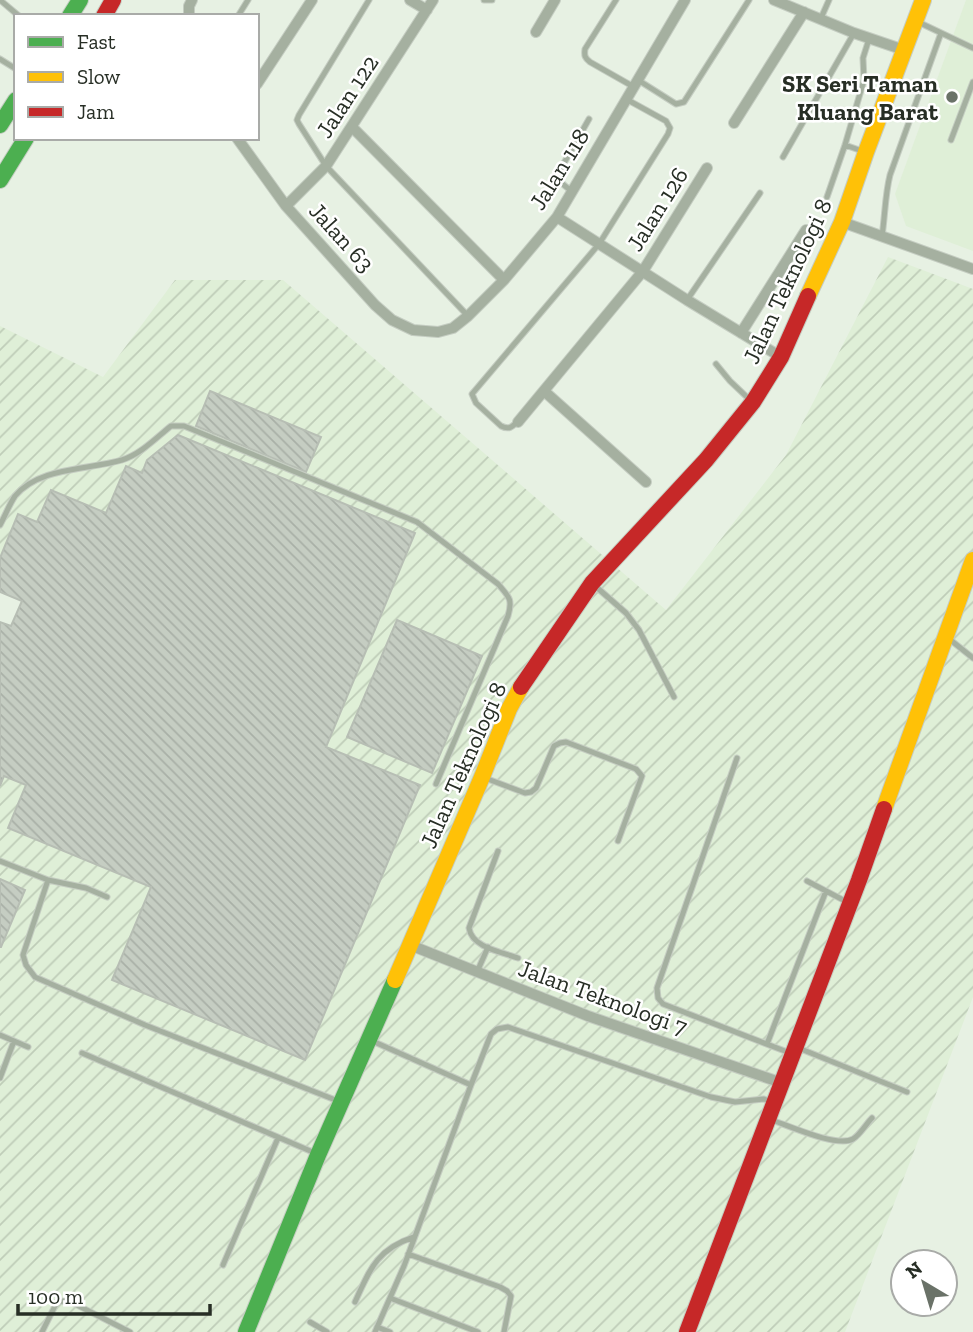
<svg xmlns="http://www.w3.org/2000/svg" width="973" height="1332" viewBox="0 0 973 1332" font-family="'Zilla Slab',serif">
  <defs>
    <pattern id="industrial-furrows" width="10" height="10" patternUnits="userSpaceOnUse" patternTransform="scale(1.75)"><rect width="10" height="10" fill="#dfefd7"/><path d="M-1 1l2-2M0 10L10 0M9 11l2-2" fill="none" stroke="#bfcdb8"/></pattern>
    <pattern id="building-back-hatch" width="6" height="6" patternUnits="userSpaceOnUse" patternTransform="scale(1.75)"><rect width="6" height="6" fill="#c5cdc2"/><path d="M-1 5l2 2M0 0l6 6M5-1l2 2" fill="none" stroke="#a9b0a7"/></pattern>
  </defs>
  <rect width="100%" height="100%" fill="#e7f1e3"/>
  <path fill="#dfefd7" d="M966 0H973V251L906 226 895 194Z"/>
  <path fill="url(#industrial-furrows)" d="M888 257 973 289V997L845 1332H0V786L4 776 26 785 8 828 151 887 112 980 305 1059 420 785 326 747 415 533 178 435 147 460 142 473 106 513 51 490 37 522 18 515 0 558V326L103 377 175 280H283L666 610 786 455Z"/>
  <path fill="url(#building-back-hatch)" stroke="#b7beb4" stroke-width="2" d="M210 391 321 437 306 472 196 426Z
    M178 435 415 533 326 747 420 785 305 1060 112 980 151 887 8 828 26 785 4 776 0 786V622L11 626 22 601 0 592V558L18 514 37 522 51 490 106 513 126 466 142 473 147 460Z
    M397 620 482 656 432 773 347 737Z
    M0 879 25 890 1 947H0Z"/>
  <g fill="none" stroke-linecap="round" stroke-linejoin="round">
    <defs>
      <path id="lane" d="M0 0 19 16
        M369 0 299 115 297 120 299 124 326 166 468 316
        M484 0H492
        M616 0 585 49C584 56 585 58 590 62L634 87
        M238 16 248 0
        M821 18 829 0
        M916 21 973 48
        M0 59 16 69
        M638 80 676 104 684 102 749 0
        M951 140 973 82
        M845 145 865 152
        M783 157 854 33
        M572 191C563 185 558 182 560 170L589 119
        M827 197 845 145 864 80 863 58 869 39
        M882 236C885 216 885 195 890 175L941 33
        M687 300 760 193
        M716 364 730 381 750 400
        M517 422C512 427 509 430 501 426L476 403 472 394 599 244 668 134 670 128 666 121 626 99
        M0 525C5 516 9 505 15 496 39 467 88 470 122 460 141 454 156 438 171 426H184L417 522 498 584C509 597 513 599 508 616L436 784
        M594 585 626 613 639 630 674 697
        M948 638 973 658
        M737 758 657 988 658 998 663 1004 790 1053
        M485 778 525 793 531 792 536 788 554 746 560 743 566 742 636 769 642 776 618 841
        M498 851 469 928C472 948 502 952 518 958
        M0 861 48 880 23 955 26 965 35 977 145 1025 338 1101
        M48 880 86 888 107 897
        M807 881 847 902
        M477 972 488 947
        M0 1035 28 1047
        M370 1040 471 1085 404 1266 375 1332
        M767 1044 826 891
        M796 1047 907 1092
        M82 1053 315 1153
        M0 1078 14 1041
        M471 1085 491 1034 497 1029 508 1027 711 1097 735 1102 764 1099 772 1102
        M769 1119C787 1125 837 1148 853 1139 860 1135 866 1124 872 1118
        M408 1254 500 1287 507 1291 511 1296 504 1332
        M223 1265 278 1138
        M390 1298 478 1332
        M355 1302C370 1269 377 1249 414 1237
        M310 1322 327 1332
        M377 1327 390 1332
        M42 1332 57 1302 64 1301 71 1302 130 1332"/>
      <path id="street" d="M410 0 427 10
        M774 0 854 33 904 50
        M189 16V6L192 0
        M536 32 555 0
        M257 84 312 0
        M734 123 804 12
        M352 127 504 280
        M237 138 286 206 375 305 392 320 413 330 438 332 453 328 468 316 504 280 557 217 685 0
        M286 206 326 166 433 0
        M557 217 687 300 781 357
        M842 222 973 269
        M741 333 806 230
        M544 391 646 482
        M518 422 643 271 707 168
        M410 945 588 1016 782 1083"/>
      <path id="fast" d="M70 16 80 0
        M0 125 16 100
        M0 180 26 138
        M246 1332 318 1155 395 980"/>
      <path id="slow" d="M808 296 842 222 866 152 923 0
        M884 809 973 560
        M395 980 482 777 509 709 521 687"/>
      <path id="jam" d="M104 16 113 0
        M521 687 592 583 706 460 753 402 781 357 808 296
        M687 1332 859 880 884 809"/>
    </defs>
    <use href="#lane" stroke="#c5cdc2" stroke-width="7"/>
    <use href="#street" stroke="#c5cdc2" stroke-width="12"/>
    <use href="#fast" stroke="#c5cdc2" stroke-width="18"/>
    <use href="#slow" stroke="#c5cdc2" stroke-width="18"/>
    <use href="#jam" stroke="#c5cdc2" stroke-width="18"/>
    <use href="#lane" stroke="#a5b0a0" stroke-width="5"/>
    <use href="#street" stroke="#a5b0a0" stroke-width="10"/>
    <use href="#fast" stroke="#4caf50" stroke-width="16"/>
    <use href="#slow" stroke="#ffc107" stroke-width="16"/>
    <use href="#jam" stroke="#c62828" stroke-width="16"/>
  </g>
  <circle fill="#6a7268" stroke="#fff" stroke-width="2.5" cx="952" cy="97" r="7"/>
  <g text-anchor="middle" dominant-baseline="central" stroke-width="5" stroke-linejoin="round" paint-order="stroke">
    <g font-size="24" font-weight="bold" fill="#272e25" stroke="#fff" text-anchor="end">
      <text x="938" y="83">SK Seri Taman<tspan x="938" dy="28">Kluang Barat</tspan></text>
    </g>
    <g font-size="24" fill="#272e25" stroke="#fff">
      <text transform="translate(347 96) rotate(-57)">Jalan 122</text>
      <text transform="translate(559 169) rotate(-58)">Jalan 118</text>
      <text transform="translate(657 209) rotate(-58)">Jalan 126</text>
      <text transform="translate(342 237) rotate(48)">Jalan 63</text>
      <text transform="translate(787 281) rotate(-65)">Jalan Teknologi 8</text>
      <text transform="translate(463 765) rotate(-66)">Jalan Teknologi 8</text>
      <text transform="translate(603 997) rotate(20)">Jalan Teknologi 7</text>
    </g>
  </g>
  <rect x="14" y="14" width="245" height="126" fill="#ffffff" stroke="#a9aba8" stroke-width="2"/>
  <rect x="28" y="37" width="35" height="10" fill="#4caf50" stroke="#a9aba8" stroke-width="2"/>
  <text x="77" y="49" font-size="21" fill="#272e25">Fast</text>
  <rect x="28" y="72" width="35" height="10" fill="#ffc107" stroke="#a9aba8" stroke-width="2"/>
  <text x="77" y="84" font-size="21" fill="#272e25">Slow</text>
  <rect x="28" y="107" width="35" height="10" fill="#c62828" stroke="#a9aba8" stroke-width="2"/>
  <text x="77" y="119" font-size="21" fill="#272e25">Jam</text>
  <g transform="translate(924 1283) rotate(322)"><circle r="33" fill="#ffffff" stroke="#a9aba8" stroke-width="2"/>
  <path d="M0-5L12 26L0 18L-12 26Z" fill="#6a7268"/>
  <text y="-10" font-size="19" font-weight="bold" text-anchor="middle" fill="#272e25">N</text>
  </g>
  <path d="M18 1304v10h192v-10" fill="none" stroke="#272e25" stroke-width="3.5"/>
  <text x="28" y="1304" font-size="21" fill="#272e25" stroke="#ffffff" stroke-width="5" paint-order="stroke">100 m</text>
</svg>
